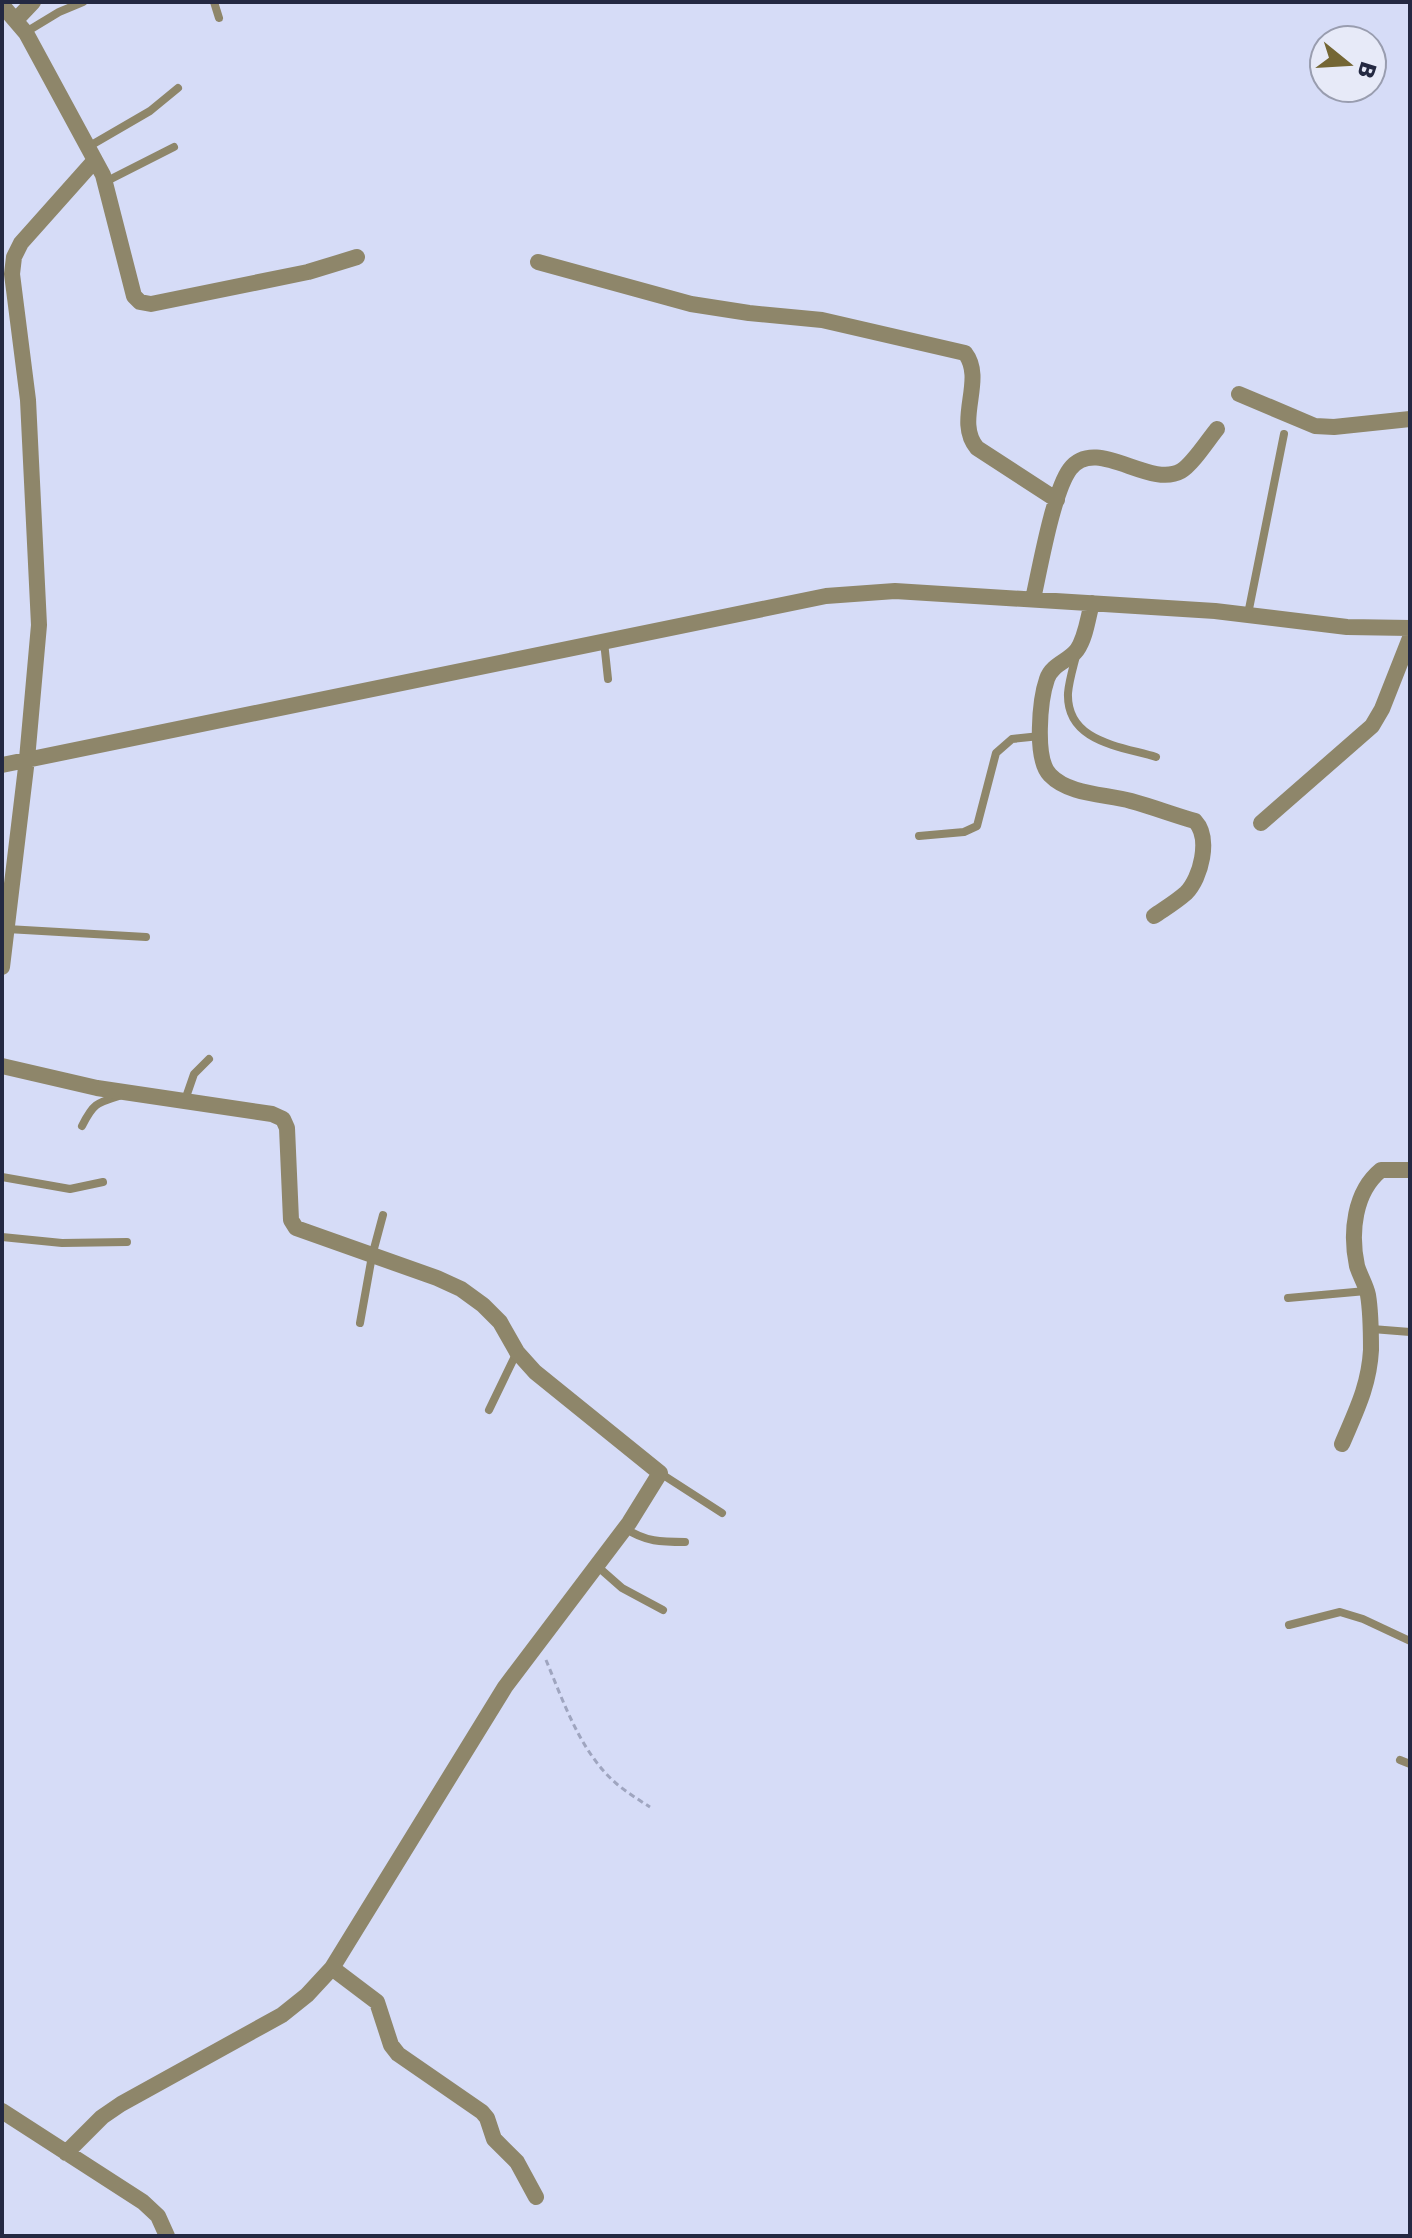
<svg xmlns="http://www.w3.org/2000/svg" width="1412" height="2238" viewBox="0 0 1412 2238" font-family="'DejaVu Sans',sans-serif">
  <rect width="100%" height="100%" fill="#d6dcf7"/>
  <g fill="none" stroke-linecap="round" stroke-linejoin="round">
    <path stroke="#9fa5bf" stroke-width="3" stroke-dasharray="6 4" stroke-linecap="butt" d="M546 1660C564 1703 581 1754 618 1785 628 1793 639 1800 650 1807"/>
    <path stroke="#8e866a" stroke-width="8" d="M214 2 219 18
      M26 32 59 12 83 2
      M88 147 150 111 178 88
      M105 182 174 147
      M1248 614 1284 434
      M604 642 608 679
      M1076 656C1073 668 1069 681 1068 693 1066 742 1120 746 1156 757
      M919 836 964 832 977 826 996 753 1012 739 1040 736
      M7 929 146 937
      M185 1100 194 1074 209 1059
      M82 1126C93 1104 96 1103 119 1096
      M2 1177 70 1189 103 1182
      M2 1237 62 1243 127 1242
      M1288 1298 1366 1291
      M360 1323 372 1256 383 1215
      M1372 1329 1410 1332
      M489 1410 517 1352
      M660 1473 722 1513
      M625 1528C645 1542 662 1542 685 1542
      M597 1566 622 1588 663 1610
      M1289 1625 1340 1612 1363 1619 1410 1641
      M1400 1760 1410 1764"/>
    <path stroke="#8e866a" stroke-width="16" d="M2 5 26 33 103 175 134 296 140 302 151 304 308 272 357 257
      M16 20 33 2
      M538 262 691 304 749 313 822 320 965 353C986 380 954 421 977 448L1057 500
      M1239 394 1315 426 1334 427 1410 419
      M1033 599C1040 568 1053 492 1070 469 1096 435 1149 489 1181 471 1192 465 1208 440 1217 429
      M1092 603C1088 617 1086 637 1077 650 1069 661 1052 664 1047 679 1040 699 1034 759 1050 775 1069 795 1106 794 1131 801 1153 807 1174 815 1195 821 1211 838 1201 878 1186 893 1176 902 1164 909 1154 916
      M2 765 826 596 895 591 1215 611 1347 627 1410 628
      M1261 823 1372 726 1382 709 1410 638
      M2 967 27 759 39 625 28 400 12 274 14 257 21 243 95 160
      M2 1066 97 1088 272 1114 283 1119 287 1128 291 1220 296 1228 437 1278 461 1289 483 1305 500 1322 517 1352 535 1372 660 1473 629 1523 505 1687 332 1968 307 1995 282 2015 121 2104 102 2117 66 2153
      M1342 1444C1356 1411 1369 1386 1371 1350 1371 1332 1371 1313 1368 1295 1366 1285 1360 1276 1357 1266 1350 1233 1354 1192 1381 1170H1410
      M332 1968 377 2002 391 2045 398 2054 482 2112 487 2118 494 2139 517 2162 536 2197
      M2 2111 143 2202 158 2216 167 2236"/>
  </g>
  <rect width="1412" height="2238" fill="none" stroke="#242942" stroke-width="8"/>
  <g transform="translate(1348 64) rotate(108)"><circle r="38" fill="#e7eaf8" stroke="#999daf" stroke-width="2"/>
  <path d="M0-6L14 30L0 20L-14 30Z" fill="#746634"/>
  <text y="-12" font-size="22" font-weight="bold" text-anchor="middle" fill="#242942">B</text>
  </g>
</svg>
